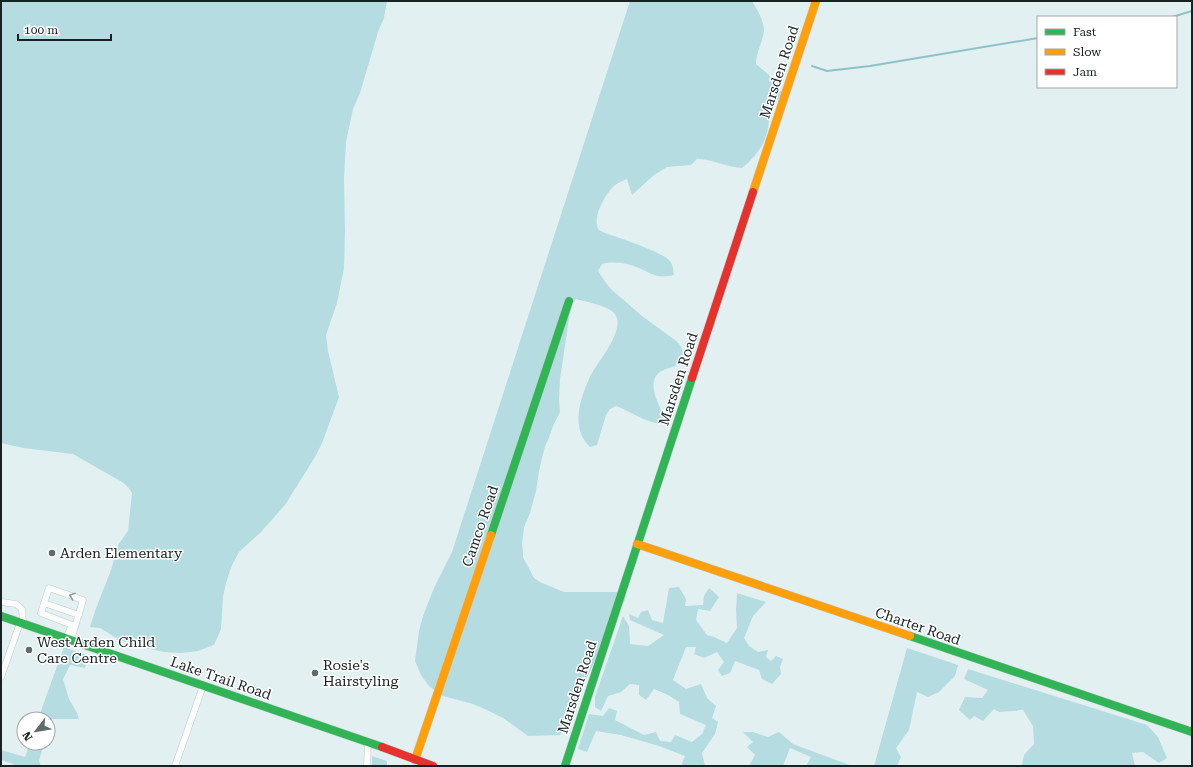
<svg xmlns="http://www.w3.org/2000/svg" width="1193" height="767" viewBox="0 0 1193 767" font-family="'Roboto Serif',serif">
  <rect width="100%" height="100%" fill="#e2f0f2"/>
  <path fill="#b5dce1" d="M1 1H387L384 18 378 32 360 93 353 109 346 142 344 178 345 231 344 268 337 303 326 335 328 351 339 397 322 443 315 457 285 505 261 532 239 552 232 565 226 583 223 597 221 629 214 645 198 651 181 653 164 652 132 645 115 637 100 628 90 627 95 611 111 570 118 545 128 531 132 493 128 487 122 482 73 454 23 448 1 443Z
    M630 1H752C757 9 764 21 764 30 763 42 756 52 756 64L769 75 783 94C775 102 771 110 769 121 768 126 768 131 766 136 762 149 752 160 742 168 726 167 712 159 697 159L691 165 667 167 654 175 632 195 627 179C622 181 617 183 613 187 605 195 591 219 599 230 601 231 603 232 605 233 617 237 662 252 669 260 673 264 673 270 674 275 657 279 653 274 639 268 628 263 613 261 602 264L598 271 606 283 611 289 642 316 675 340 680 345 683 352V360C674 370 669 366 660 372 644 383 662 412 669 424 647 425 635 413 616 406L610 409 606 415 597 445 590 447C571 429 579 401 589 379 595 364 630 327 613 312 605 305 586 302 576 299L571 305 560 379 559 400 560 412 553 426 548 440 545 446 539 471 536 491 530 513 524 527 522 544 523 551V557L534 578 540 582 564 592H619L626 595 624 602 615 617 586 680 575 710 560 735 528 736 503 718 489 711 473 704 443 696 430 687 421 675 415 661 419 631 423 616 434 588 452 552Z
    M679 587 686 599 685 606 703 605 704 596 709 588 719 597 710 611 698 609 696 620 707 635 714 637 727 643 737 628 736 610 737 593 766 602 753 616 744 638 749 646 758 652 768 650 766 657 771 661 776 656 783 659 780 667 781 674 772 684 762 679 759 670 735 661 730 673 722 676 718 670 724 662 717 652 704 658 694 654 696 647H686L673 680 686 689 701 684 707 698 716 706 712 718 718 722 715 734 702 753 705 766H681L685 756 659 746 621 735 596 731 587 752 578 749 589 714 603 716 609 708 617 711 615 720 644 735 656 732 660 741 671 742 675 735 692 742 702 734 706 725 680 714 679 702 668 695 654 689 646 700 639 695V685L630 684 621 692 608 696 601 711 595 707V697L623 616 629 626 630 644 648 646 664 635 630 620 629 614 638 618 641 612 648 610 652 620 663 623 669 588Z
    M64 647 89 656 85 668 70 665 63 679 69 699 77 713 79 719H51L48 728V719H38Z
    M907 648 958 665 955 676 939 692 928 697 917 692 909 730 896 748 901 757 897 766H874Z
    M968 669 1147 725 1158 737 1167 758 1159 763 1143 752 1132 753 1135 766H1024L1022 765 1024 755 1034 744 1033 726 1023 710 999 712 994 709 983 721 974 716 970 720 959 710 965 697 982 698 988 690 964 679Z
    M743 732H753L768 737 779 732 793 744 852 766H806L811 757 790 748 783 766H749L755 755 747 747 753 742Z
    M30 743H44L39 761 41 766H15L13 764 1 760V750L25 757Z
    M372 756 387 761V766H372Z"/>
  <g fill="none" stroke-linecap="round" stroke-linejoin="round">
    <path stroke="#8dc2c9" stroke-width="2" d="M1172 17 1192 11
      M812 66 827 71 870 66 1038 38"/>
    <defs>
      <path id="street" d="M1 602 16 604 22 609 23 623
        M44 603 79 615
        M66 638 72 625 41 613 49 588 83 600 71 640
        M1 677 20 623
        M175 766 203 686
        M367 766 368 742"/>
      <path id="fast" d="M491 535 569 301
        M1 616 382 747
        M910 636 1192 732
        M565 766 692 378"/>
      <path id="slow" d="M753 192 816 1
        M637 544 910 636
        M415 760 491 535"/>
      <path id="jam" d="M692 378 753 192
        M382 747 433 766"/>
    </defs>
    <use href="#street" stroke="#c0cbcc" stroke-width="7"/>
    <use href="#fast" stroke="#c0cbcc" stroke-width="9"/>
    <use href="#slow" stroke="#c0cbcc" stroke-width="9"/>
    <use href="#jam" stroke="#c0cbcc" stroke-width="9"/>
    <use href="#street" stroke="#fbfdfd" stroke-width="6"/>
    <use href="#fast" stroke="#30b455" stroke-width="8"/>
    <use href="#slow" stroke="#ff9f0a" stroke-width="8"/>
    <use href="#jam" stroke="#e5322d" stroke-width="8"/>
  </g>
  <defs><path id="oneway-chevron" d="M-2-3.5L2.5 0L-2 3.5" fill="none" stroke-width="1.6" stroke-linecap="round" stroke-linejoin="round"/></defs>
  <use stroke="#959a9b" href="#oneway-chevron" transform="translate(72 596) rotate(-161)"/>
  <g fill="#5f6a6b" stroke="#fff" stroke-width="1.5">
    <circle cx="52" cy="553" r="4"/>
    <circle cx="29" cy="650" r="4"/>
    <circle cx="315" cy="673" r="4"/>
  </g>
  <g text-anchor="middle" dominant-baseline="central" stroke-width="3" stroke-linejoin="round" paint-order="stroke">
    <g font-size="14" fill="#192223" stroke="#fff">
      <text transform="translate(779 72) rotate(-72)">Marsden Road</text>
      <text transform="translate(678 379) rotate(-72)">Marsden Road</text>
      <text transform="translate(480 526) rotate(-71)">Camco Road</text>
      <text transform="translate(918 626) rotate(19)">Charter Road</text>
      <text transform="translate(221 678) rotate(19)">Lake Trail Road</text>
      <text transform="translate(577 687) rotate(-72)">Marsden Road</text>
    </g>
    <g font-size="14" fill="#192223" stroke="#fff" text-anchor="start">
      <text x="60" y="553">Arden Elementary</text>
      <text x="37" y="642">West Arden Child<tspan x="37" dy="16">Care Centre</tspan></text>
      <text x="323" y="665">Rosie's<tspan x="323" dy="16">Hairstyling</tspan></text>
    </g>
  </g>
  <rect width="1193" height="767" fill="none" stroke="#192223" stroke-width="4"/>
  <rect x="1037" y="16" width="140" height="72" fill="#ffffff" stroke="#a3a7a7"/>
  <rect x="1045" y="29" width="20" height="6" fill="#30b455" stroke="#a3a7a7"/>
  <text x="1073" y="36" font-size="12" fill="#192223">Fast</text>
  <rect x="1045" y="49" width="20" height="6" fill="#ff9f0a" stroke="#a3a7a7"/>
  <text x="1073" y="56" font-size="12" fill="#192223">Slow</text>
  <rect x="1045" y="69" width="20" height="6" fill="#e5322d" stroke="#a3a7a7"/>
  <text x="1073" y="76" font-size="12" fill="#192223">Jam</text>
  <g transform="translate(36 731) rotate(239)"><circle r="19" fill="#ffffff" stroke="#a3a7a7"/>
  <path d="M0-3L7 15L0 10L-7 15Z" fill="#5f6a6b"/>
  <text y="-6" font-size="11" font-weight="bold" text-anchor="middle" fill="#192223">N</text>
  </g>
  <path d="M18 34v6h93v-6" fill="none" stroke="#192223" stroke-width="2"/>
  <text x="24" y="34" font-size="12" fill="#192223" stroke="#ffffff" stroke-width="3" paint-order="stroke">100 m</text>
</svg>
